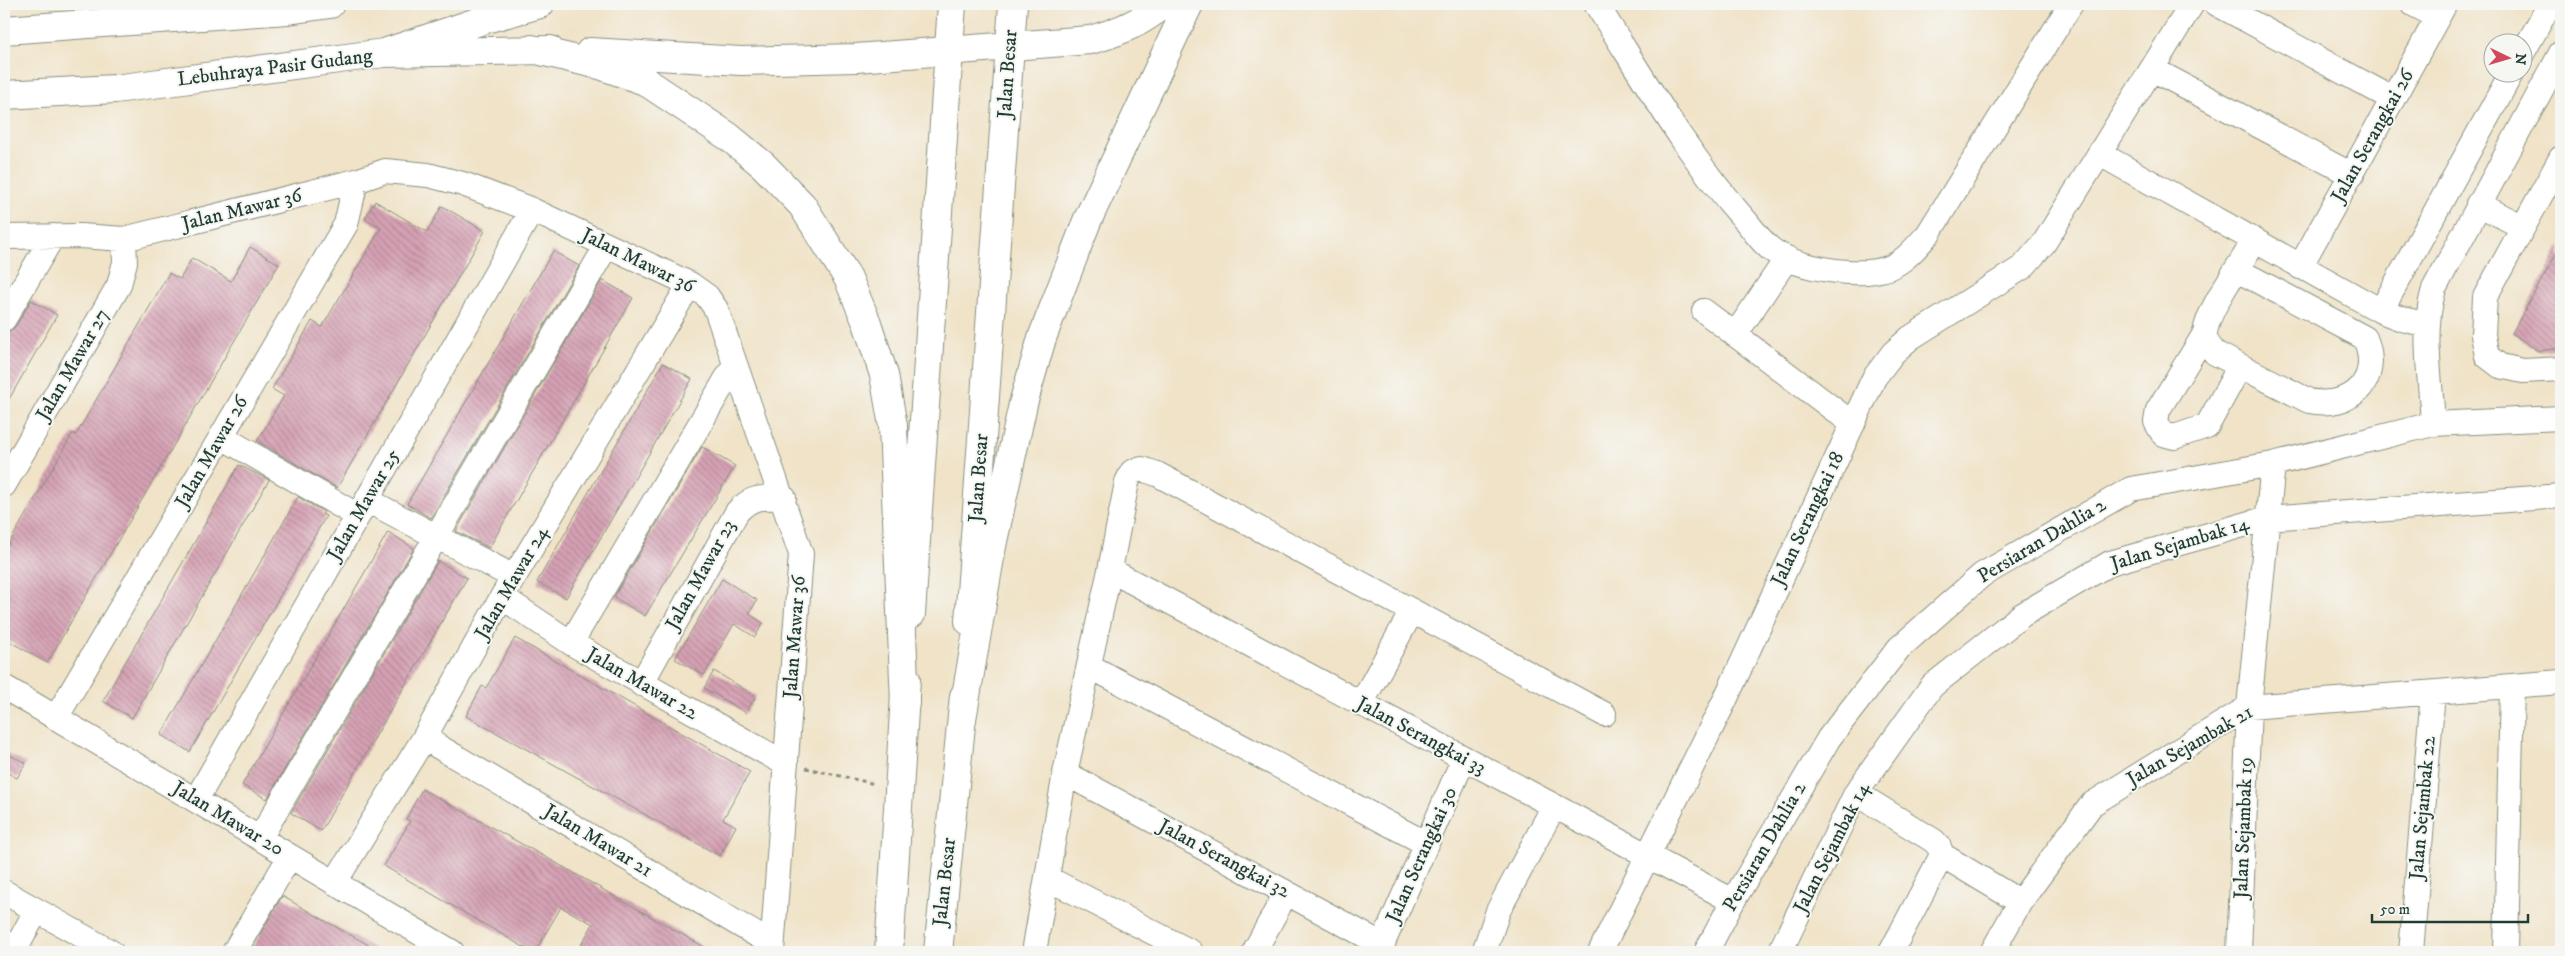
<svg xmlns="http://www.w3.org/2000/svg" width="2565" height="956" viewBox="0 0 2565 956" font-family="'IM FELL DW Pica',serif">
  <defs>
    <pattern id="building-back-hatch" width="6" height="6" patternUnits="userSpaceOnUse" patternTransform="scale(1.25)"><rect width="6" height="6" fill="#d6a1b4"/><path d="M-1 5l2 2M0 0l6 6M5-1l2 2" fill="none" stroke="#ad8493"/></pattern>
  </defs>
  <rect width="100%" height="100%" fill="#f6f6f2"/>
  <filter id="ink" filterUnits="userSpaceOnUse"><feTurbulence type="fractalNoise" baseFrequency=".02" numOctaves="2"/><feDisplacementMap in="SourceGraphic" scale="10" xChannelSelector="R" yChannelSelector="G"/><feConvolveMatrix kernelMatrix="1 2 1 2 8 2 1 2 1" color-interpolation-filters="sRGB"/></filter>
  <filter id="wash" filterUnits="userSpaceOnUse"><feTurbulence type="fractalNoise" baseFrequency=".0096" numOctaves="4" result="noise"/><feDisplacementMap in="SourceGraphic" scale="20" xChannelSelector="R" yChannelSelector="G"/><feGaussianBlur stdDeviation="1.12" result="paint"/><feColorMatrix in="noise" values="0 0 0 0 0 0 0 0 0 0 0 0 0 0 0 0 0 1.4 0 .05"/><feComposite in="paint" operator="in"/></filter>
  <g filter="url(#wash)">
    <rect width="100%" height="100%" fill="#f0e3c8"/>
    <g id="blocks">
      <path fill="url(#building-back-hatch)" d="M375 201 427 232 442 206 485 231 337 488 257 441 284 396 272 389 312 321 322 327 381 228 365 218Z
        M2561 245V348L2538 351 2512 333Z
        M250 247 279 264 47 663 4 638V552L73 433 76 435 169 273 180 279 192 258 231 281Z
        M553 251 579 266 431 518 407 504Z
        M602 280 633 298 489 548 456 531Z
        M31 300 57 315 4 408V340L8 332 16 326Z
        M663 363 692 379 566 598 537 582Z
        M702 447 735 466 645 616 614 597Z
        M239 465 269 480 132 718 103 701Z
        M298 497 324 512 322 514 326 516 190 752 161 735Z
        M388 532 414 548 267 799 242 785Z
        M438 561 467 578 321 831 291 813Z
        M722 579 757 600 749 614 763 623 755 637 734 624 704 675 675 659Z
        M515 638 750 772 723 819 736 826 720 856 466 716 482 686 486 688Z
        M714 671 756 696 746 713 704 688Z
        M4 752 26 763 17 778 4 771Z
        M422 789 558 864 713 952H577L593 924 561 907 535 952H532L384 866 410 821 406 819Z
        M282 896 329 923 381 952H250Z"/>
    </g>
  </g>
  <g filter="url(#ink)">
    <use href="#blocks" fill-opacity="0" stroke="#88907e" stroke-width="1"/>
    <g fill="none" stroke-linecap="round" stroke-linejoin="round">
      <defs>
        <path id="minor" d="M1596 4C1643 77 1686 154 1744 219 1753 229 1763 245 1775 252 1800 269 1859 278 1888 268 1905 262 1917 246 1928 234L2071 4
          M2217 4 2393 99
          M2413 4 2438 17
          M2522 54 2550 4
          M2152 69 2352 175
          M2100 154 2381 311 2402 319 2428 325
          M2561 158 2485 297 2483 335 2487 356 2500 366 2523 371 2561 369
          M2478 204 2523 227
          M4 237 81 236 124 239 356 181 385 171 428 175 463 184 532 210 690 284 707 296 716 309 801 554 772 952
          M2300 267 2445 4
          M2237 270 2365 338C2382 381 2352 409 2309 401L2215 353C2210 347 2204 340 2205 333 2208 308 2241 264 2254 241
          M1704 311 1853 424
          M2381 311 2512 72
          M4 319 53 236
          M1735 335 1787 258
          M2204 335 2158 410 2156 422 2163 434 2174 437 2207 426 2240 366
          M2433 424C2431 380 2421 332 2434 289L2561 53
          M222 437 358 516
          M4 485 119 285 125 262 124 239
          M367 500 514 577
          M1110 570 1733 901
          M502 597 571 643 786 764
          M571 643 735 364
          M1089 666 1427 844
          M641 684 737 512C753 495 761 498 784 498
          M4 687 452 952
          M1361 704 1412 611
          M56 718 346 224 356 181
          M424 738 772 944
          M1065 773 1383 945
          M1856 793 1934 841 1939 847 1942 855 1891 952
          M196 800 532 210
          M260 838 607 245
          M1942 855 2020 902
          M1047 878 1191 952
          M335 882 424 738 502 597 690 284
          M4 892 111 952
          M14 952 36 911
          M234 952 290 856
          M1034 952 1065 773 1110 570 1127 482 1132 472 1142 469 1157 474 1604 714
          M1254 952 1286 893
          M1379 952 1464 758
          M1484 952 1498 911 1554 806
          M1600 952 1725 700 1874 378 1893 353 1910 338 2023 267 2044 243 2192 4
          M1706 952 1733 901 1829 738 1899 648 1982 575 2131 489 2273 464 2433 424 2561 418
          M1780 952 1856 793 1932 686 2022 615 2110 563 2268 518 2561 496
          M1992 952 2020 902 2092 804 2249 707 2561 682
          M2239 952 2249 707 2273 464
          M2411 952 2433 693
          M2506 952 2512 686"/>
        <path id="major" d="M911 614 952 4
          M969 621 1013 4
          M889 952 906 679
          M938 952 964 696"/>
        <path id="highway" d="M4 30 288 10 330 4
          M532 49 603 66 645 81 729 137 763 165 802 205 848 278 867 323 884 375 893 426 905 703
          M590 52 741 61 856 58 1090 40C1116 33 1143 22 1163 4
          M384 53 550 50
          M4 95 115 89 384 53 489 18 540 4
          M962 719 992 546 1023 404 1042 338 1087 221 1189 4"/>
      </defs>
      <use href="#minor" stroke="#88907e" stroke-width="26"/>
      <use href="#major" stroke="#88907e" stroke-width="30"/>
      <use href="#highway" stroke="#88907e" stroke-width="30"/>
      <path stroke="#88907e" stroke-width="3" stroke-dasharray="4 4" stroke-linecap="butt" d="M806 768 875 784"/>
      <use href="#minor" stroke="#fff" stroke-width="24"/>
      <use href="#major" stroke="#fff" stroke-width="28"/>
      <use href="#highway" stroke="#fff" stroke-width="28"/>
    </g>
  </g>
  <g text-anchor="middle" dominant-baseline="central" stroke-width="4" stroke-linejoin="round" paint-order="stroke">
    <g font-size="20" fill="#1f3d34" stroke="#f6f6f2">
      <text transform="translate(275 68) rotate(-7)">Lebuhraya Pasir Gudang</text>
      <text transform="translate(1008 74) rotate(-86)">Jalan Besar</text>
      <text transform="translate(2373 136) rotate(-61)">Jalan Serangkai 26</text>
      <text transform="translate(242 210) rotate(-14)">Jalan Mawar 36</text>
      <text transform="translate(638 261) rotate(26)">Jalan Mawar 36</text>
      <text transform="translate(73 365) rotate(-60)">Jalan Mawar 27</text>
      <text transform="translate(212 452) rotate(-60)">Jalan Mawar 26</text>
      <text transform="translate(979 478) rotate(-86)">Jalan Besar</text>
      <text transform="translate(364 505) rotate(-60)">Jalan Mawar 25</text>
      <text transform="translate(1808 519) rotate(-65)">Jalan Serangkai 18</text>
      <text transform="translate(2042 541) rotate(-31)">Persiaran Dahlia 2</text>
      <text transform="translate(2180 544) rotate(-17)">Jalan Sejambak 14</text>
      <text transform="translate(701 575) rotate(-61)">Jalan Mawar 23</text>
      <text transform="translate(512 583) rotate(-60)">Jalan Mawar 24</text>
      <text transform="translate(795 637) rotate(-86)">Jalan Mawar 36</text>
      <text transform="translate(642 684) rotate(30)">Jalan Mawar 22</text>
      <text transform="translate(1421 736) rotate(28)">Jalan Serangkai 33</text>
      <text transform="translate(2190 746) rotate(-30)">Jalan Sejambak 21</text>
      <text transform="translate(2423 808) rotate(-85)">Jalan Sejambak 22</text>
      <text transform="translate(228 819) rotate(31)">Jalan Mawar 20</text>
      <text transform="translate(2244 828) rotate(-88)">Jalan Sejambak 19</text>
      <text transform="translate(598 841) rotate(31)">Jalan Mawar 21</text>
      <text transform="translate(1765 847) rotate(-60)">Persiaran Dahlia 2</text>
      <text transform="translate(1832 848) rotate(-63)">Jalan Sejambak 14</text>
      <text transform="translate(1422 855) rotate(-66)">Jalan Serangkai 30</text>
      <text transform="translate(1224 859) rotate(28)">Jalan Serangkai 32</text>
      <text transform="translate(945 882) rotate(-84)">Jalan Besar</text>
    </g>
  </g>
  <rect width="2565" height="956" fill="none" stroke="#f6f6f2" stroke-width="20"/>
  <g transform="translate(2508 58) rotate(95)"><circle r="24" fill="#f6f6f2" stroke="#a0aca6"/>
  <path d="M0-4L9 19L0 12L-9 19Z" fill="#d1495b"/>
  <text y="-8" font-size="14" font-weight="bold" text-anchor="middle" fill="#1f3d34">N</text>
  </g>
  <path d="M2372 914v8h156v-8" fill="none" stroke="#1f3d34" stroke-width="2.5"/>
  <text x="2380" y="914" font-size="15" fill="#1f3d34" stroke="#f6f6f2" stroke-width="4" paint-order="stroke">50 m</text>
</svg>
